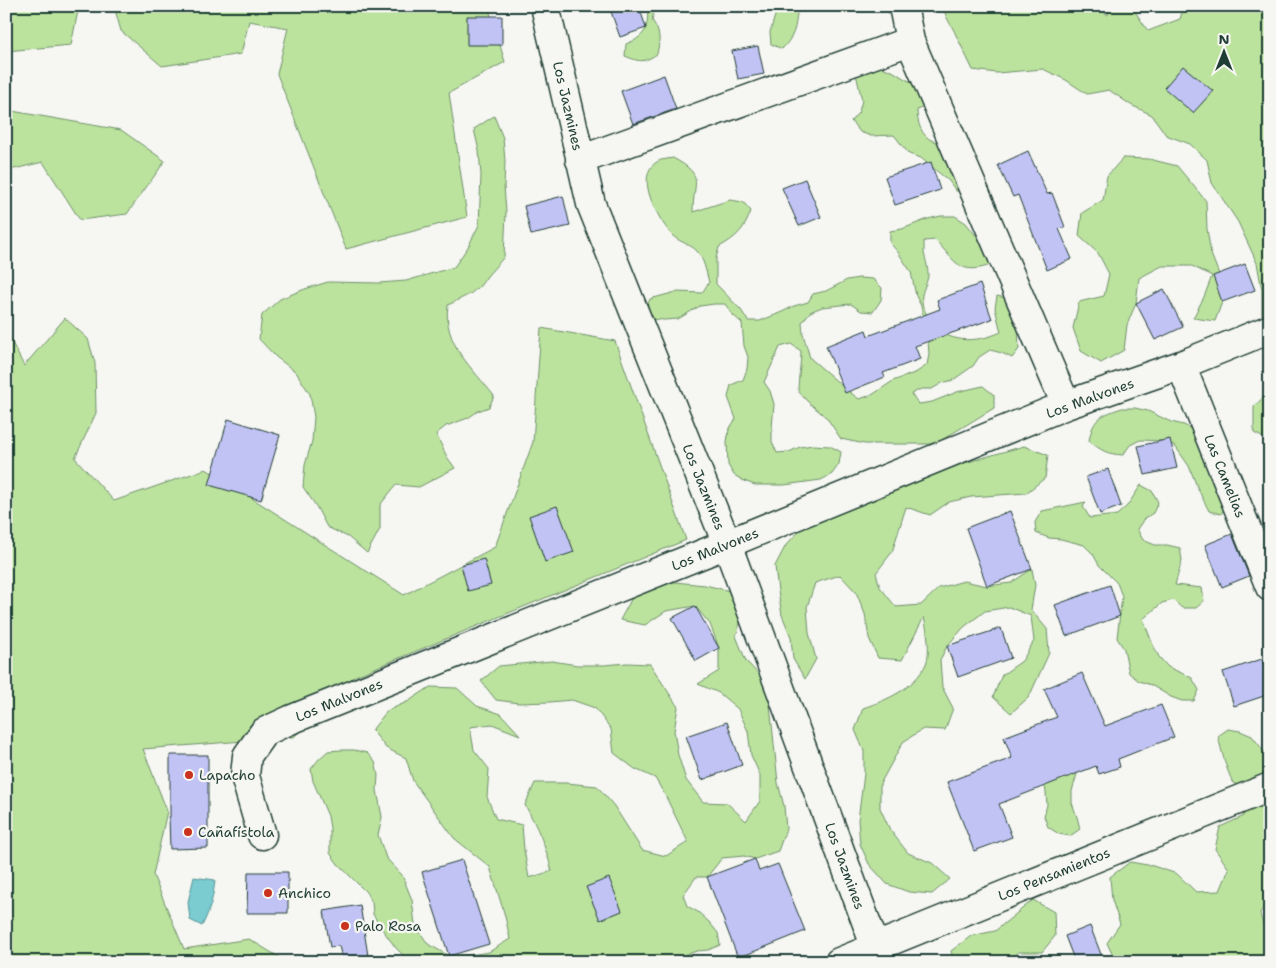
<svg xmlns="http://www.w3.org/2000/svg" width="1276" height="968" viewBox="0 0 1276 968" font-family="'Shantell Sans',sans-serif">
  <rect width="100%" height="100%" fill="#f6f6f2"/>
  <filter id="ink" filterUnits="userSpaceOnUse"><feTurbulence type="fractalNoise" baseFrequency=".02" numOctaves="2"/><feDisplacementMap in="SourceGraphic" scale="10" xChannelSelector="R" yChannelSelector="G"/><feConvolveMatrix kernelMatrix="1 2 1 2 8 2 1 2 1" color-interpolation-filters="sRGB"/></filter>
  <g filter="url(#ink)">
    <path fill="#bce39e" stroke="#6e9069" d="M6 6H79L71 45 6 51Z
      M114 6H488L505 62 449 93 467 217 346 249 277 74 288 28 249 21 241 54 162 66 121 31Z
      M647 6H655L652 20C661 34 660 39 657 54 643 63 640 62 625 56L626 44C630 42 635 41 638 38 649 31 648 17 647 6Z
      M778 6H798C795 26 797 33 782 49L771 44 770 32Z
      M944 6H988L991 12 998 6H1095L1108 15 1110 6H1134V10L1148 31 1180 19 1184 6H1270V326L1262 315V290L1257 263 1238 222 1212 183 1207 160 1190 144 1166 135 1152 115 1131 105 1109 90 1087 94 1066 80 1043 69 997 73 973 70C967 58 962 47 956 35 952 25 944 17 944 6Z
      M871 60 882 67 894 72 905 79 918 85 932 105 917 110C917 122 921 136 933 141 937 142 942 142 946 143L971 190 956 191 949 181 921 158 909 154 894 135 871 136 860 132 851 121 859 112 862 100 856 74Z
      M6 110 121 130 165 161 127 214 80 220 43 162 6 171Z
      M494 116 503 138 505 161 504 186 506 212 504 257 488 275 480 286 470 294 448 305C442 344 473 368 494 396L489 407 478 411 468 418 446 426 436 434 447 457 455 468 419 487 396 485 380 505V529L367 553 348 537 327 527 316 506 303 487 305 465 312 441 314 417 310 394 296 372 276 357 259 339 262 315 280 299 305 289 328 282 379 283 406 281 454 267 468 247 479 225 481 175 479 151 474 129Z
      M673 158C706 176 693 180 693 212L730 200 743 202 751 211C745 229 736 238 719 247L716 258V284L741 310 748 321H760L782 312 794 306 808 302 813 294 826 291 847 280 859 278 873 279 882 288 881 300 873 312 861 311 851 304 822 307 810 312 802 322 803 334 810 358 848 391 859 399 872 395 893 381 917 372 927 365 929 354 928 341 921 306 916 296 911 272 898 252 890 243V231L902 229 928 219 941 216H955L966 223 990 253 991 265C958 276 956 261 935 240L924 241C924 245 924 249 924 253 926 262 928 266 928 276 927 285 920 292 922 302 922 307 927 314 929 319 945 345 977 343 1001 332L995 308 997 296 1010 299 1018 323 1019 349 1012 358 1002 353 990 350 979 357 973 366 953 380 942 383 932 389H921L911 394 919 404 932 402 957 392 983 386 994 395V408L940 441 929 444H865L841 439 827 418 807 401 798 391C798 378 801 365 801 351L791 344 780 347 764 382 770 391 774 404 772 428V442L777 453 789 452 800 447 813 445 830 446 841 452 839 464 832 474 821 480 784 485H755L744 481 734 475 728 465 727 442 729 429 736 419 728 397 731 385 743 380 747 369 748 357 744 346 742 323 733 315 725 304H714L700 306 678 319 664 320 652 319 645 310 650 299 676 292 702 293 709 282C706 272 704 258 696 250 691 245 680 242 673 236 659 221 630 172 661 160 665 159 669 159 673 158Z
      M1123 158 1149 159 1177 166 1206 201 1207 229 1211 254 1220 277 1222 302 1215 321 1193 318 1204 297 1212 276 1192 266H1162L1139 278 1136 303 1127 325 1124 350 1101 363 1081 351 1073 328 1079 302 1104 296 1109 274 1098 253 1079 236 1082 213 1103 200 1107 176Z
      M65 318 88 339 95 363 96 413 75 458 114 501 206 469 404 595 495 547 533 442 541 328 615 341 686 540 353 677 294 737 143 749 167 811 153 875 184 949 249 939 287 962H6V331L24 366Z
      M1270 390V441L1254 433V407Z
      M1122 408H1135L1148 411 1171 422 1184 425 1196 432 1232 498 1221 514 1209 511 1198 489 1189 466 1175 446 1165 441 1140 440 1130 445 1123 455C1107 454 1102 451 1089 441 1093 418 1101 415 1122 408Z
      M1024 446 1048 455 1045 478 1026 493 971 497 949 502 930 515 906 507 892 552 876 573 880 587 896 607 921 605 939 588 964 581 987 586 1011 583 1032 569 1035 585 1031 610 1047 629 1049 653 1029 697 1011 713 993 697 1002 675 1022 661 1034 641 1031 616 1009 607 985 611 964 627 947 646 940 660 942 687 953 708 945 730 923 729 903 742 880 784V808L890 830 908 853 932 863 950 879 932 894 909 892 887 884 869 864 860 844 858 820 864 774V751L855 730 863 708C887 700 914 689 926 664 931 652 927 630 924 617L902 660 878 658 869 638 865 614 856 592 840 575 815 583 807 607 809 633 816 659 805 679 793 659 791 637 782 615 778 591 775 566 786 545 805 525 876 499 898 487 947 468Z
      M1141 485 1152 491 1158 502 1153 513 1144 519 1137 529 1143 540 1155 545H1167L1180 548 1182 560 1175 585 1202 588 1204 601 1196 608H1182L1173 600 1162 603 1143 619 1153 645 1159 657 1168 667 1192 678 1199 690 1194 701H1182L1171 697 1151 685 1139 681 1129 673 1124 649 1117 638 1122 596 1117 583 1099 565 1093 554 1084 545 1061 539 1049 538 1036 533 1035 522 1042 511 1086 502 1083 507 1090 518 1117 515 1127 506Z
      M654 580 705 585 730 591 744 611 736 636 746 661 764 680 770 705 778 783 784 806 786 829 778 851 755 859 744 856 722 858 707 877H696L683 895 687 906 698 912 709 922 718 933 720 945 708 950 697 951 672 959 643 962H410L396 948 379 925 373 914 372 902 366 892 338 864 330 853V828L328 816 313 781 311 769 319 759 328 751 341 750H354L367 753 375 762 378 775 377 790 382 817 378 835 386 858 402 875 412 900 415 925 428 944 449 956H464L489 952 510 939 505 916 490 867 454 838 413 781 406 758 386 748 372 730 387 711 409 701 430 687 457 688 477 706 501 714 520 735 492 724 470 727 474 750 489 769 487 797 496 819 522 825 524 850 529 878 552 871C545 845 538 828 525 805L535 783H566L597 786 614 806 642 850 666 856 688 842 666 797 655 778 635 769 614 753 611 729 595 708 572 700 549 702 519 703 496 700 481 681 499 666 552 661 577 665H604L627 663 650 664 678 707 674 731 678 755 686 780 703 802 727 803 746 821 760 801V775L751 755 748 731 738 709 719 693 698 684 719 671V648L710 624 695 606 666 611 645 625 620 620 633 596Z
      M1228 729 1240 731 1252 736 1270 759 1266 775 1245 788 1233 783C1226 768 1222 753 1218 736Z
      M1079 767 1072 791V803L1077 817 1080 829 1070 836 1059 834 1048 827 1044 816 1047 805 1046 792 1044 781Z
      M1270 789V830L1266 834 1270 837V896L1260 914 1267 939H1270V962H1116L1107 943 1120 924 1112 900 1110 877 1130 862 1153 866 1177 874 1196 892 1220 891 1229 869 1215 849 1220 827 1242 817 1254 797Z
      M1033 900 1054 912 1055 936 1042 952H1018L1004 962H954L951 951 971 936 995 931Z"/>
    <path fill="#7accd1" stroke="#569392" d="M194 877 215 880C213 899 210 910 202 926L190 920 188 902Z"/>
    <path fill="#c2c3f5" stroke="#1f3d34" d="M609 6H639L646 28 620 37Z
      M467 16H502V45H467Z
      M758 46 764 74 738 79 732 51Z
      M1183 66 1213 91 1193 113 1164 88Z
      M664 75 676 109 633 124 621 91Z
      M1028 151 1047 194 1052 193 1065 227 1059 229 1072 259 1047 270 1018 195 1013 197 998 165Z
      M931 162 940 190 895 205 885 177Z
      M805 179 821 217 799 226 782 188Z
      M563 196 570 226 531 235 524 206Z
      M1245 264 1255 290 1222 302 1213 276Z
      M980 284 992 319 915 346 920 359 883 373 885 377 845 393 826 346 866 330 868 336 940 309 937 300Z
      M1164 289 1183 327 1155 340 1136 303Z
      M228 419 280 435 261 500 209 485Z
      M1170 439 1177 468 1145 475 1138 446Z
      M1108 469 1121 506 1100 514 1086 477Z
      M557 506 574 552 545 562 529 516Z
      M1010 511 1032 569 987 586 966 528Z
      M1232 534 1249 576 1222 587 1205 545Z
      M484 559 491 585 468 591 461 565Z
      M1110 585 1120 616 1066 636 1055 605Z
      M695 606 719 648 696 661 672 618Z
      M1001 628 1011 658 958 677 947 646Z
      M1262 659 1270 682V694L1234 706 1223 672Z
      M1082 673 1105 726 1161 705 1174 737 1118 759 1120 767 1099 774 1096 766 999 804 1012 837 974 851 947 782 1012 758 1004 737 1057 717 1044 689Z
      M727 722 742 765 702 780 686 736Z
      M170 755H208V848L170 849 169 817H170Z
      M755 859 759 871 778 864 805 931 738 958 707 877Z
      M462 860 489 944 449 956 422 872Z
      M248 872H288V913H247Z
      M609 878 622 911 600 920 586 887Z
      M360 905 369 962H343L339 946 330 947 324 911Z
      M1090 926 1104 962H1075L1065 936Z"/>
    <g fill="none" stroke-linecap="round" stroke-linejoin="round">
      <defs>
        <path id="street" d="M545 6 591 204 727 544 881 962
          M903 6 910 41 1066 405
          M580 160 910 41
          M1181 365 1270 587
          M262 835 245 776 247 756 264 732 290 720 727 544 1066 405 1181 365 1270 329
          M839 962 1270 787"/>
      </defs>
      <use href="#street" stroke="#1f3d34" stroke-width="31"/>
      <use href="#street" stroke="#f6f6f2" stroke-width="28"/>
    </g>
  </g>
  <g fill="#c8321e" stroke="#f6f6f2" stroke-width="2">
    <circle cx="189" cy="775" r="5"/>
    <circle cx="188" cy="832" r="5"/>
    <circle cx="268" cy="893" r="5"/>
    <circle cx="345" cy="926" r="5"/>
  </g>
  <g text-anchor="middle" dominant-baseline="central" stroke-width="4.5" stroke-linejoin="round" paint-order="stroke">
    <g font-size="14" fill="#1f3d34" stroke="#f6f6f2">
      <text transform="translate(568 106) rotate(77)">Los Jazmines</text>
      <text transform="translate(1090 398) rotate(-20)">Los Malvones</text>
      <text transform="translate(1225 476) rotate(68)">Las Camelias</text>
      <text transform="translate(704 487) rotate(68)">Los Jazmines</text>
      <text transform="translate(715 549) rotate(-22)">Los Malvones</text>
      <text transform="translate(339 700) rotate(-22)">Los Malvones</text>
      <text transform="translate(845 866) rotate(70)">Los Jazmines</text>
      <text transform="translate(1054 874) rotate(-22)">Los Pensamientos</text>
    </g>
    <g font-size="14" fill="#1f3d34" stroke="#f6f6f2" text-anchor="start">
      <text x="199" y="775">Lapacho</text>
      <text x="198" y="832">Cañafístola</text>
      <text x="278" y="893">Anchico</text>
      <text x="355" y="926">Palo Rosa</text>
    </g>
  </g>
  <rect width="1276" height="968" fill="none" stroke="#f6f6f2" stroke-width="25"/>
  <rect x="12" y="12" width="1251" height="943" fill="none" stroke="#1f3d34" stroke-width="2" filter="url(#ink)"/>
  <g transform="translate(1224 52)" stroke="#f6f6f2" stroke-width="4" paint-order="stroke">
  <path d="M0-4L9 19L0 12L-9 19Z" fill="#1f3d34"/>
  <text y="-8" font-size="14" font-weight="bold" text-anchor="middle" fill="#1f3d34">N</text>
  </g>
</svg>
